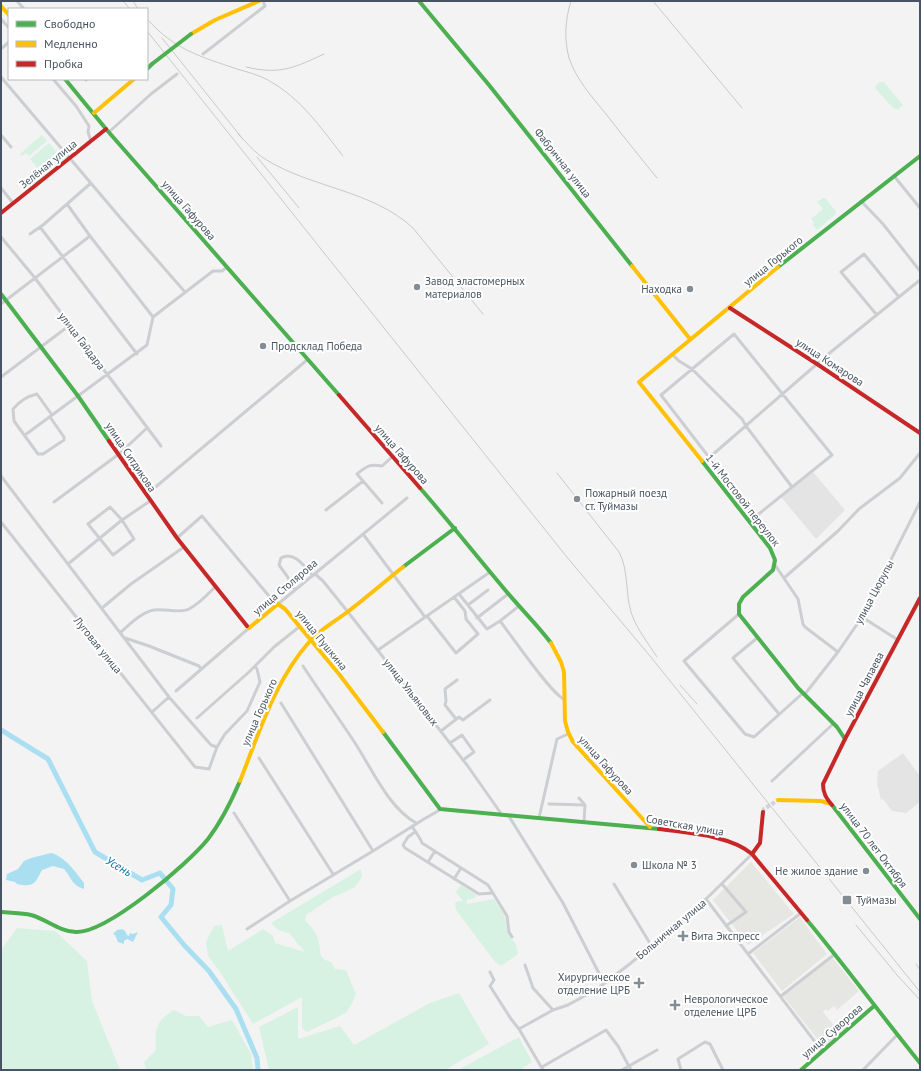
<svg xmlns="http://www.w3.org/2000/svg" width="921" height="1071" viewBox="0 0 921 1071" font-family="'PT Sans',sans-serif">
  <rect width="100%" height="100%" fill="#f3f3f3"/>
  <path fill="#e6e6e2" d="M751 862 794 914 748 945 713 900Z
    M800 917 827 954 782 991 753 953Z
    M832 957 859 991 837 1010 834 1006 828 1011 826 1009 823 1012 835 1027 843 1020 848 1026 824 1047 783 996Z"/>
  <path fill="#e4e4e5" d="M813 472 845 510 816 539 781 497Z
    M903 753 920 776V802L906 813 892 811 883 799 881 800 877 783 878 771Z"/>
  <path fill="#d7f2e3" d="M880 82H884L903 105 898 110 893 108 875 88 876 85Z
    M42 135 47 141 29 156 26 153 22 156 20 154Z
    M49 143 59 155 63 152 68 158 59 163 58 162 50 168 51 170 35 184 31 180 41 172 30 159Z
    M823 198H825L835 210 836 214 817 230 813 225 814 223 811 219 823 209 817 202Z
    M361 869 362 877 354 888 333 897 306 915 305 920C309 925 317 932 318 939 322 950 316 958 331 962L335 969 346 970 356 994 352 1003 346 1013 307 1032 302 1028V997L253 1024 220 972 208 956 206 942 214 926 222 925 228 951 263 929 273 936 275 943 305 952 289 933 278 930 271 923Z
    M461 885 477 895 475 898 467 900V904L494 899C497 904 502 910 504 915 507 924 506 937 515 942L518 953 517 955 501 966 495 962 456 910 455 903 458 901H463L456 892Z
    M17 928 55 931 87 961 92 1001 120 1070H1V950Z
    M459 993 489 1044 445 1070H269L259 1027 298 1007V1039L340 1026 354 1045 430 1003Z
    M174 1010 186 1016H199L208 1027 232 1020 251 1054 253 1070H146L144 1062 156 1050C155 1029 155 1022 174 1010Z
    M519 1037 532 1062 523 1068V1070H458Z"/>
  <path fill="#aadff2" d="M51 853C63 855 77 873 84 883V889C72 886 71 877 64 869L53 866 42 870C35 883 34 888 17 884L15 882 6 880 7 874 18 869 24 861 31 858Z
    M122 929 125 931 127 935 129 936 130 933 133 934 138 932 133 942 127 939 124 941V944L118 942 115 935 113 934 117 930Z"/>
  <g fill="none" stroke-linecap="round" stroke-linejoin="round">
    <path stroke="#aadff2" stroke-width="5" d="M1 730 48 759 95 852 142 880 160 873 173 889 171 905 161 917 184 945 209 971 236 1009 257 1058 258 1070"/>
    <path stroke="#d1d3d6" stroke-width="4" stroke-dasharray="4 2" stroke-linecap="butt" d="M763 812 764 809 778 800"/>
    <path stroke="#ccced2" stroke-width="3" d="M17 1 24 9
      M1 19 9 28
      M1 49 9 42
      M203 54 265 6 263 1
      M1 77 123 221 185 292
      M53 79 76 106 89 126 88 132 91 141
      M85 79 86 80
      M109 132 151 94 177 74
      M1 135 11 147
      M894 176 920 208
      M1 188 13 203
      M861 201 883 224 920 271
      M67 204 90 236 153 317
      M40 227 137 354
      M30 234 43 225 91 183
      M1 237 35 278 161 446
      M1 304 90 236
      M876 314 841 272 864 254 899 297
      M734 334 832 455 755 517 661 395Z
      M672 354 679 361 692 369 742 419 746 426 792 487
      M1 377 70 325
      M50 417 64 437V440L43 454H38L14 421 13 409C19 402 28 396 37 394L52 415
      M25 435 147 345 153 317 213 271H222L227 267
      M703 463 832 351 920 280
      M1 476 169 697 211 745 217 747
      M146 495 307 360
      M54 502 119 454 147 428
      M382 503 357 474C367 466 369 464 382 466L392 457
      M110 507 122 520 134 539 113 555 88 524Z
      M326 510 363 481
      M1 522 195 767 209 769 217 747 225 734 247 711 260 682 257 669 255 666
      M363 534 425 617
      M177 538 202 516 274 602 278 604 407 498
      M68 564 122 520 150 501
      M775 565 798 599 803 624 805 627 838 652
      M315 574 323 581 348 612 467 765 500 812V815
      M784 578 838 531 859 509 900 478 920 453
      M295 590 287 576 279 565 281 558C294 550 305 567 313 576
      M459 594 487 629 500 621
      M468 605 488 590
      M519 606 500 621C511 635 552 695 564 699
      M102 608 131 584 184 547
      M739 614 684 661 745 734 754 737 803 693
      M427 616 456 653 478 634 466 619 465 611 454 597
      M862 617 898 640
      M477 618 508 594
      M121 632C130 624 142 612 154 610 165 608 179 614 189 609 199 604 208 594 216 586
      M125 638 149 646 199 666 201 669
      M757 638 733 658 779 714
      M378 650 490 572
      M303 666C320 692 338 717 355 743 372 769 388 807 416 823
      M176 691 249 628
      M805 694 838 652 862 617 920 502
      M281 703 373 851
      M152 712 169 697
      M197 718 249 672 274 647 299 627
      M456 719 445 705 446 701 445 689 457 680
      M441 731 459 717 463 720 490 700
      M450 743 462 735 474 752 463 760
      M259 758 333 874
      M772 781 833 724
      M579 798 585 805
      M549 804 585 805 584 822
      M234 813 290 901
      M510 816V818L563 903 604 983
      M539 818 557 739 568 734
      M412 826C415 832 420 837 422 843L488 885 507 916 509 932 512 937
      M415 832 408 837 403 845 405 848 479 894 493 893
      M428 862 435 851
      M454 879 461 868
      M614 884 651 945
      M722 884 746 912 726 926
      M706 899 822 1051
      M247 929 290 901 373 851 424 819 438 811 440 809
      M748 954 801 913
      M525 965 533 988 553 1010
      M490 972 494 980 490 986 511 1019 519 1029 543 1070
      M781 996 835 954
      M519 1029 553 1010 568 1005 597 989 631 963 706 899 752 854
      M542 1067 606 1030 618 1046 631 1070
      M622 1070 657 1050
      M681 1070 678 1059 705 1042 710 1044 723 1070
      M863 1070 897 1035"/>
    <path stroke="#4caf50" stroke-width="4" d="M419 1 489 85 632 266
      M147 69 152 64
      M65 79 106 129 339 395
      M778 267 920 156
      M1 294 78 396 109 441
      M702 461 770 548 775 560 773 570 743 597 739 604V614L798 688 837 727 845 739
      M420 488C448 520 474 553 501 585 517 605 536 623 551 643
      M403 567 455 528
      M383 732 440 809 659 829
      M832 805 920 919
      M1 912C11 913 22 913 31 915 46 919 60 932 76 932 107 933 188 864 208 839 221 822 231 802 240 781
      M807 920C846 967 882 1016 920 1063
      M801 1070 874 1006"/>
    <path stroke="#ffc107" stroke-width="4" d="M1 6 9 15
      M191 34 215 20 259 1
      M94 113 134 79
      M632 266 690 339
      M702 461 639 382 778 267
      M247 626 249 628 278 604 285 609 339 674 383 732
      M551 643 561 662 564 672 565 721 568 732 573 742 650 827
      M240 781C259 733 275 680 310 641 321 629 334 622 346 613 366 598 384 582 403 567
      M778 800 821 801 831 804"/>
    <path stroke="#c62828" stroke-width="4" d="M1 213 106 129
      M730 308 817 364 920 433
      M339 395 420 488
      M109 441 177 538 247 626
      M832 805C826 798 823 793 823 784L845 739 920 598
      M659 829C687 833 730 835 752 854L807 920
      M752 854 760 843 763 812"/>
    <path stroke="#c8c9cb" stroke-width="1" d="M123 1 130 9
      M133 1 138 9
      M571 1C565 20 564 39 569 58 576 79 592 97 606 114 623 136 640 157 657 178
      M653 1 742 108
      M147 19C175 50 199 56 237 69 247 72 259 75 268 80 301 98 321 128 343 156
      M147 31 566 556 650 656 920 992
      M162 38 242 138
      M246 67C280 75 294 68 324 54
      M238 134C247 143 255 153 265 159 311 188 372 190 413 228L483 314
      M257 157 299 208
      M557 473 619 552C629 571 625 592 631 612 636 628 648 643 657 657
      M680 685 697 704
      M856 925 897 975 920 1000
      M916 964 920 970"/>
    <path stroke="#4caf50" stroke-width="4" d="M152 64 191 34"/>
  </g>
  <g fill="#848c94" stroke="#fff" stroke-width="1.5">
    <circle cx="417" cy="287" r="4"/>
    <circle cx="690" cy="289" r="4"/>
    <circle cx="263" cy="346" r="4"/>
    <circle cx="577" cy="499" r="4"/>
    <circle cx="634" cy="865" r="4"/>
    <circle cx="866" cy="871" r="4"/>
    <rect x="842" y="895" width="10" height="10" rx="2"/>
    <path d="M681 930h4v4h4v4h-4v4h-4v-4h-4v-4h4z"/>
    <path d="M637 977h4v4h4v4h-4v4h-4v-4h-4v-4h4z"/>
    <path d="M673 999h4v4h4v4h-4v4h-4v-4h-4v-4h4z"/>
  </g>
  <g text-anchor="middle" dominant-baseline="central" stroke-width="4" stroke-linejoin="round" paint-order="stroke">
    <g font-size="11" fill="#485461" stroke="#fff">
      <text transform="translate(563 163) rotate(52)">Фабричная улица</text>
      <text transform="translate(48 164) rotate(-39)">Зелёная улица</text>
      <text transform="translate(189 210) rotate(49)">улица Гафурова</text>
      <text transform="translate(773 261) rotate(-39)">улица Горького</text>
      <text transform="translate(82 341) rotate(53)">улица Гайдара</text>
      <text transform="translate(830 362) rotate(33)">улица Комарова</text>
      <text transform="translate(402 454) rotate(49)">улица Гафурова</text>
      <text transform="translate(131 457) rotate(56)">улица Ситдикова</text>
      <text transform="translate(743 500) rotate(52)">1-й Мостовой переулок</text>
      <text transform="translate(285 587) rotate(-40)">улица Столярова</text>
      <text transform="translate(874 592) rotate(-62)">улица Цюрупы</text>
      <text transform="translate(322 640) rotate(51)">улица Пушкина</text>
      <text transform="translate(98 645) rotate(51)">Луговая улица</text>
      <text transform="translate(864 684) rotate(-62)">улица Чапаева</text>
      <text transform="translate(411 692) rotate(52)">улица Ульяновых</text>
      <text transform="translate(259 712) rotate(-66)">улица Горького</text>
      <text transform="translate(606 765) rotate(48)">улица Гафурова</text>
      <text transform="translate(685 825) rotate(10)">Советская улица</text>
      <text transform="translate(874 845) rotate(53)">улица 70 лет Октября</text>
      <text transform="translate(671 929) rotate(-40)">Больничная улица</text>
      <text transform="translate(832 1031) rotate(-41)">улица Суворова</text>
    </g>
    <g font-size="11" fill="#485461" stroke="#fff" text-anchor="start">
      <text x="425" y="281">Завод эластомерных<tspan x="425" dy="13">материалов</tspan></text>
      <text x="682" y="289" text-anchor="end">Находка</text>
      <text x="271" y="346">Продсклад Победа</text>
      <text x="585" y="493">Пожарный поезд<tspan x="585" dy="13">ст. Туймазы</tspan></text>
      <text x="642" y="865">Школа № 3</text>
      <text x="858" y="871" text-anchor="end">Не жилое здание</text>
      <text x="856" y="900">Туймазы</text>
      <text x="691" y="936">Вита Экспресс</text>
      <text x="630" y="977" text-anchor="end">Хирургическое<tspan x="630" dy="13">отделение ЦРБ</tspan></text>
      <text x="684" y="999">Неврологическое<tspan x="684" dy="13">отделение ЦРБ</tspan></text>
    </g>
    <g font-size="12" font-style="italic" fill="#077ba6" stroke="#fff">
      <text transform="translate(119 866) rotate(30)">Усень</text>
    </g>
  </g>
  <rect width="921" height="1071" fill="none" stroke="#485461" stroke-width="4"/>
  <rect x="8" y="8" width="140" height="72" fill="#ffffff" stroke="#b6bbc0"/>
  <rect x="16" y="21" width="20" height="6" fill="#4caf50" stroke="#b6bbc0"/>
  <text x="44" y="28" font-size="12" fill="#485461">Свободно</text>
  <rect x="16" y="41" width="20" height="6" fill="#ffc107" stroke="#b6bbc0"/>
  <text x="44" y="48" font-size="12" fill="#485461">Медленно</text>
  <rect x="16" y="61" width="20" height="6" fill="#c62828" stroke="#b6bbc0"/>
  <text x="44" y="68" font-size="12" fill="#485461">Пробка</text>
</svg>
